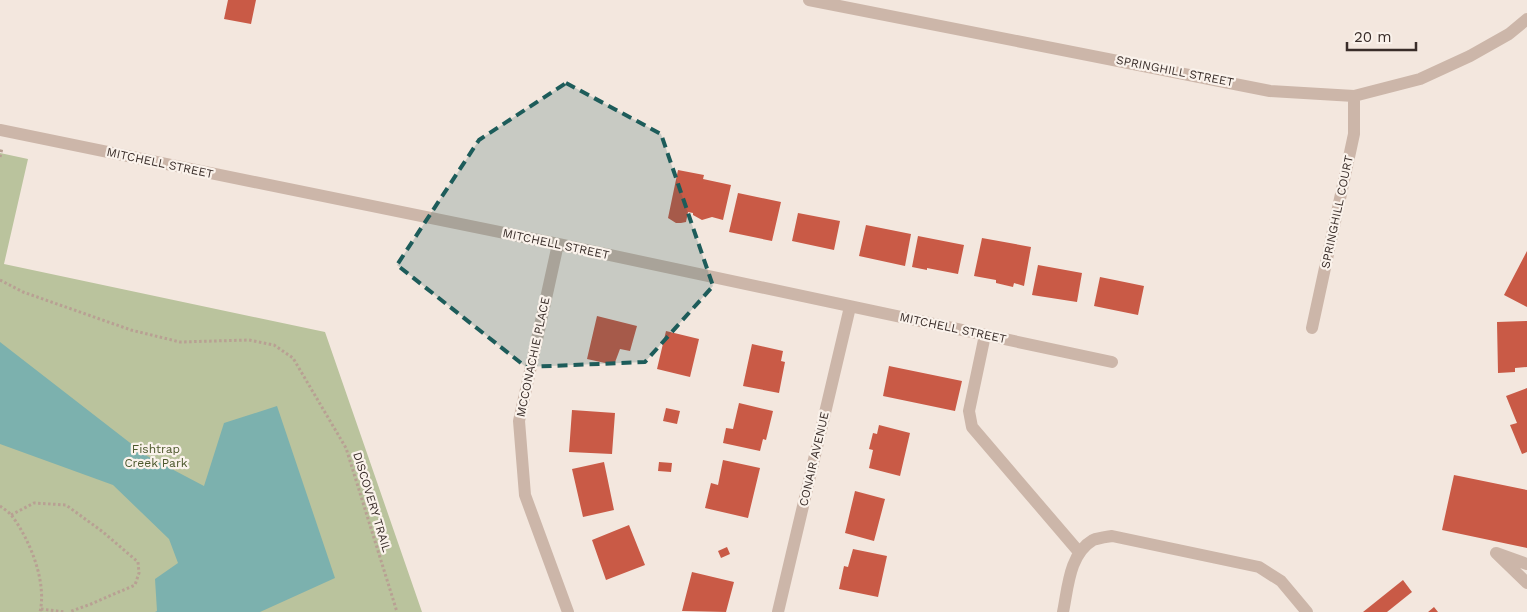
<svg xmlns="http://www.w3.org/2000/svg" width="1527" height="612" viewBox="0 0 1527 612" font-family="'Work Sans',sans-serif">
  <rect width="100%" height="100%" fill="#f3e7de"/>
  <path fill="#bac39d" d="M0 153 28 159 4 264 325 332 422 612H0Z"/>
  <path fill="#7cb1ae" d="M0 342 147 456 204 486 224 423 277 406 335 578 260 612H155L157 611 155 579 178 563 169 539 113 485 0 444Z"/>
  <path fill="#c95a46" d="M228 0H256L251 24 224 19Z
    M678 170 704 175 703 179 731 185 723 220 712 217 702 220 693 215V213L688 212 686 222 681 223H676L668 218Z
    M738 193 781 202 772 241 729 232Z
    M798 213 840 221 834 250 792 241Z
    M866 225 911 234 905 266 859 256Z
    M918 236 964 245 958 274 927 268V270L912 267Z
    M982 238 1031 247 1024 286 1014 283 1013 287 996 283V280L974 276Z
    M1527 251V307L1504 295Z
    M1038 265 1082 273 1077 302 1032 295Z
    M1100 277 1144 286 1138 315 1094 306Z
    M597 316 637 326 630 351 620 349 614 365 587 359Z
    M1527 321V367L1515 368V372L1498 373 1497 322Z
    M666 331 699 339 690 377 657 369Z
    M752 344 783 351 781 361 785 362 779 393 743 386Z
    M889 366 962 381 955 411 883 396Z
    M1527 388V452L1522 454 1510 425 1517 423 1506 396Z
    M739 403 773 411 766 440 763 439 760 451 723 443 726 428 733 429Z
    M666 408 680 411 677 424 663 421Z
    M572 410 615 413 612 454 569 452Z
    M879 425 910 433 900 476 869 468 873 450 869 449 873 433 877 434Z
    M723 460 760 468 748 518 705 508 711 483 718 485Z
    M604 462 614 510 583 517 572 469Z
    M659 462 672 463 671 472 658 471Z
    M1454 475 1527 490V548L1442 530Z
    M855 491 885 499 874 541 845 533Z
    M629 525 645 565 606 580 592 540Z
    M727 547 730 554 721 558 718 551Z
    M853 549 887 556 878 597 839 589 844 566 848 567Z
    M692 572 734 582 726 612 682 611Z
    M1403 580 1412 592 1387 612H1363Z
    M1434 607 1438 612H1428Z"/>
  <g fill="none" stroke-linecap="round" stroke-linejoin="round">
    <path stroke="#b8a093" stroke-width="3" stroke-dasharray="2.5 2.5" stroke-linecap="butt" d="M0 157 2 148
      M0 280 23 292 131 330 180 342 249 340 274 345 293 358 346 448 397 612
      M0 506C4 509 9 512 12 516 30 540 47 582 40 612
      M11 515 34 503 66 505 103 532 138 562 139 573 135 585 91 604 69 612
      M41 609 65 612"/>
    <path stroke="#ccb6a9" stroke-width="12" d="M985 335 969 411 972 427 1079 552
      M1527 564 1496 553 1527 583
      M1063 612C1068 588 1069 554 1093 540 1098 538 1106 537 1112 536L1259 567 1281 581 1307 612"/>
    <path stroke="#ccb6a9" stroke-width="12" d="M809 0 1270 91 1354 96 1420 79 1470 56 1509 34 1527 19
      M0 130 558 244 1112 362
      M558 244 519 421 525 495 568 612
      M1312 328 1354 134V96
      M778 612 850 307"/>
  </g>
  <path fill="#1d5c5a" fill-opacity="0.2" stroke="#1d5c5a" stroke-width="4" stroke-dasharray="10 6" stroke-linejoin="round" d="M566 83 661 134 713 286 645 362 526 367 397 265 479 140Z"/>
  <g text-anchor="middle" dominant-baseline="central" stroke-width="4.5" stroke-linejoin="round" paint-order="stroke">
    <g font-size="12" fill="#392d29" stroke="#faf2eb">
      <text transform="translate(1175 71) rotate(11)">SPRINGHILL STREET</text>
      <text transform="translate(160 163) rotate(12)">MITCHELL STREET</text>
      <text transform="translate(1337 212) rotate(-78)">SPRINGHILL COURT</text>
      <text transform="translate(556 244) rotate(12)">MITCHELL STREET</text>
      <text transform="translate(953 328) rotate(12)">MITCHELL STREET</text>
      <text transform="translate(533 357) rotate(-78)">MCCONACHIE PLACE</text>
      <text transform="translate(814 459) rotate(-77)">CONAIR AVENUE</text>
      <text transform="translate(372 502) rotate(73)">DISCOVERY TRAIL</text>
    </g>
    <g font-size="12" fill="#4c582c" stroke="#faf2eb">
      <text x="156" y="449">Fishtrap<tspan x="156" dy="14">Creek Park</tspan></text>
    </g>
  </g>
  <path d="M1347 42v8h69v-8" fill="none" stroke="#392d29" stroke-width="2.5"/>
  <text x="1354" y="42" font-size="15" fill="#392d29" stroke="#faf2eb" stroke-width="4" paint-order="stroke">20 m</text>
</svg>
